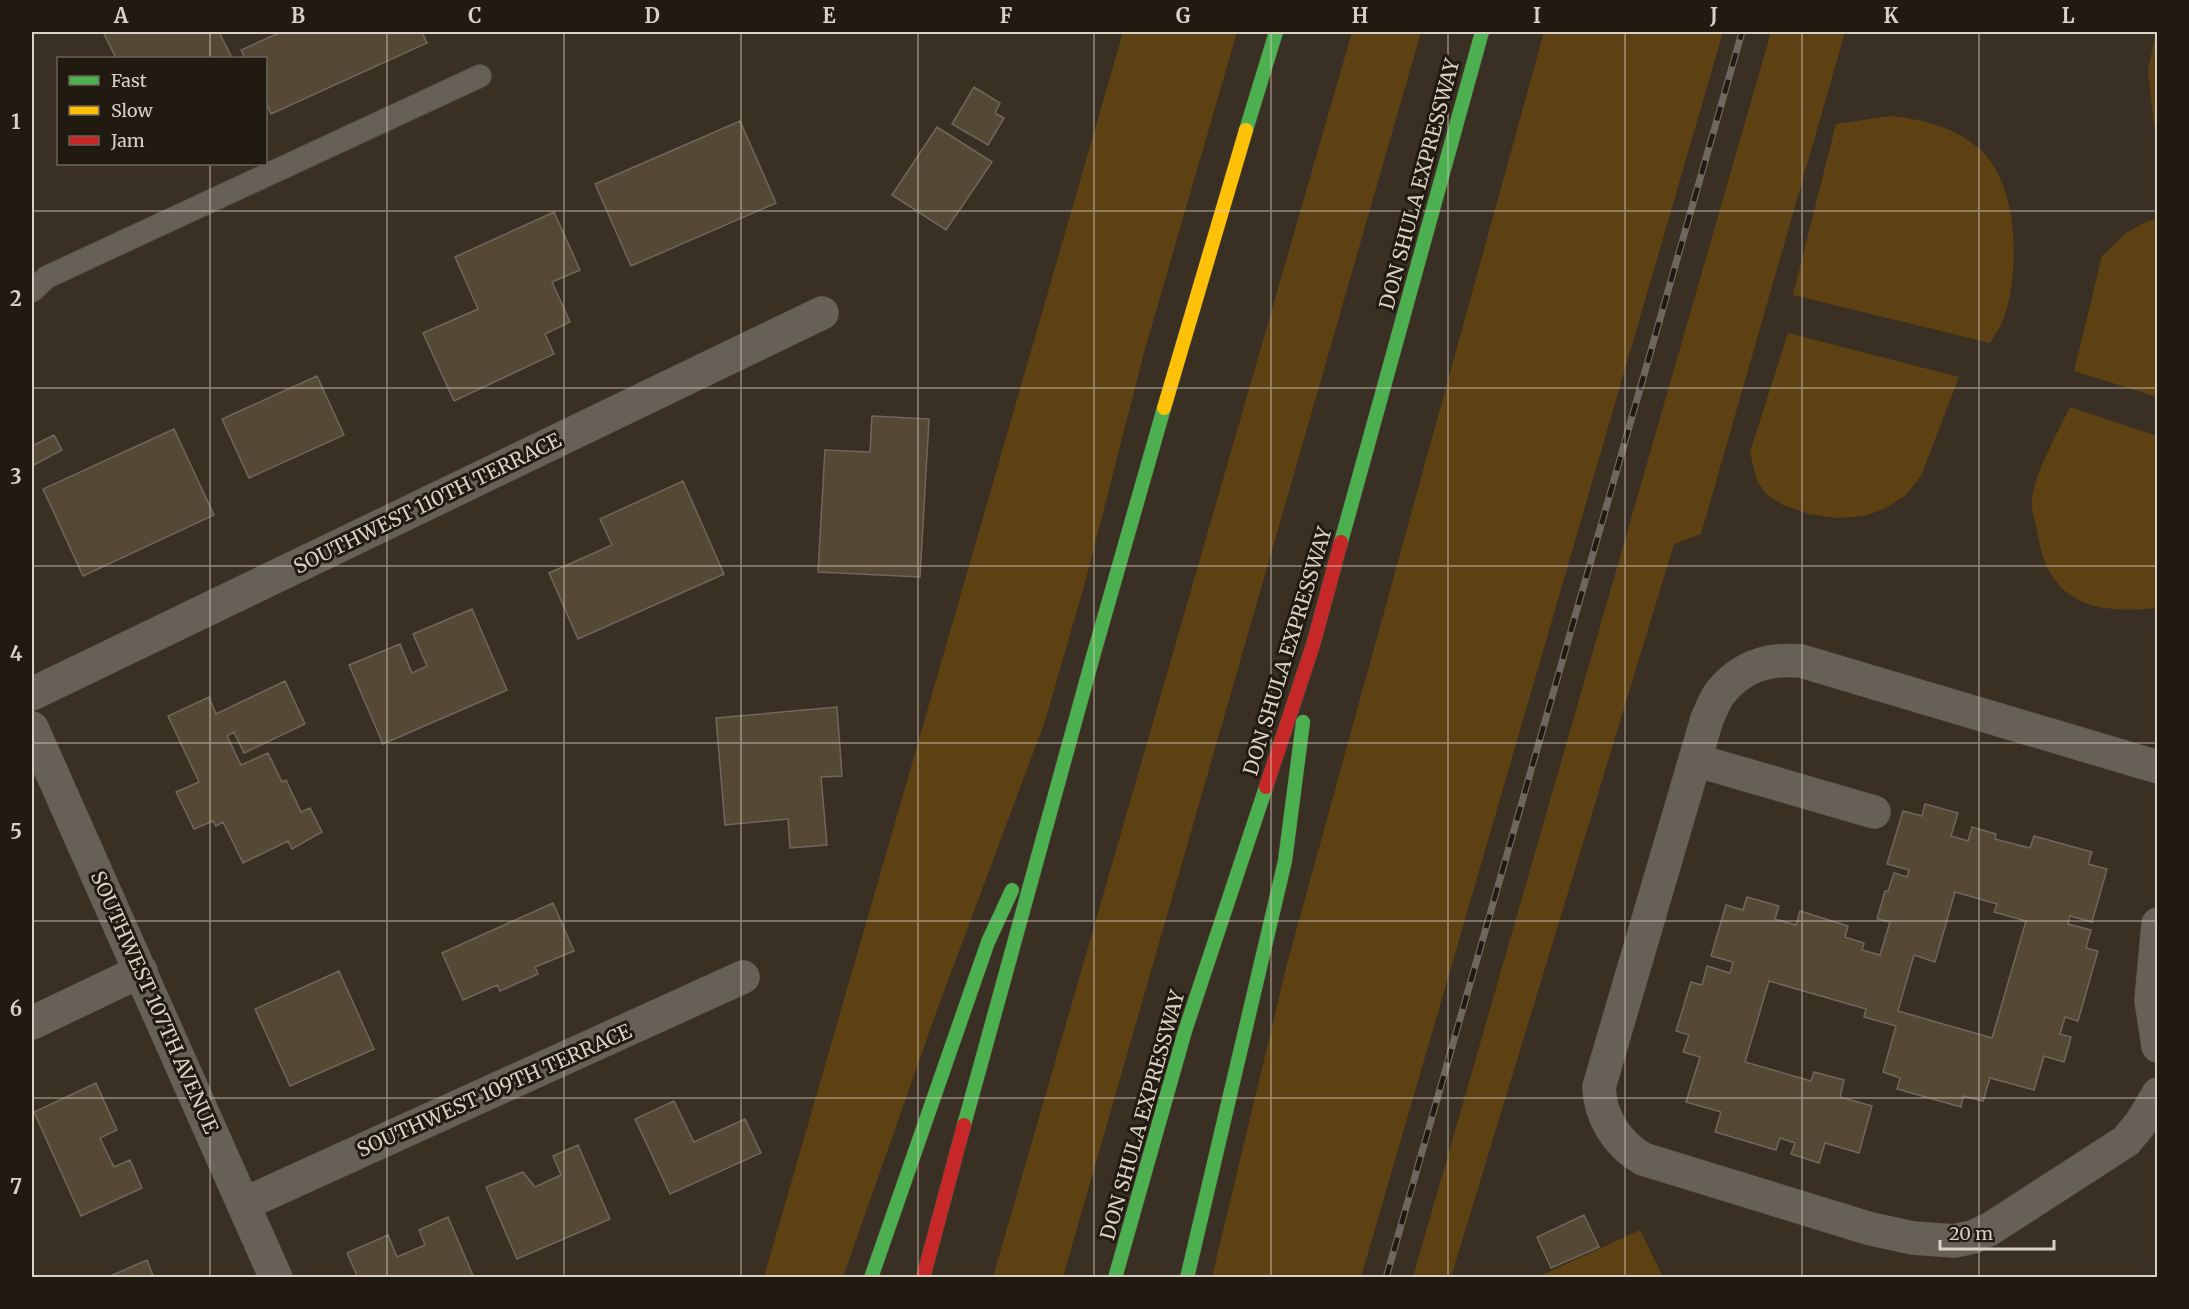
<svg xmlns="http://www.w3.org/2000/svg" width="2189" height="1309" viewBox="0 0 2189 1309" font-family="Merriweather,serif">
  <rect width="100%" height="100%" fill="#393023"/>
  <path fill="#5d4113" d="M1123 32H1237L1145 349 1086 579 1045 721 937 1010 843 1277H764Z
    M1352 32H1421L1063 1277H993Z
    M1544 32H1723L1361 1277H1212L1287 964Z
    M1771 32H1845L1701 534 1674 544 1451 1277H1413Z
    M2156 32H2158L2157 133 2154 125 2148 70Z
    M1890 116C1921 119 1951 126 1976 146 2019 180 2020 267 2005 315 2002 325 1995 334 1990 343L1793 295 1836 124Z
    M2157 219H2158L2157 397 2074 371 2102 256 2125 234 2145 222Z
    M1788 333 1959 377 1921 476 1906 495 1886 508 1865 516 1836 518 1809 514 1783 505 1766 494 1757 481 1750 452Z
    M2070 407 2157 436V608C2096 614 2050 605 2038 536 2036 525 2031 511 2032 500 2034 474 2058 432 2070 407Z
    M1640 1230 1663 1277H1538Z"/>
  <path fill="#554936" stroke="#6e675c" stroke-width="1.5" fill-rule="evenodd" d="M103 32H219L232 58H116Z
    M281 32H422L427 43 271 114 266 102V58H245L241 50Z
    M974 87 1000 103 995 113 1004 118 988 145 952 124Z
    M740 121 776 203 631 266 595 184Z
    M937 127 992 162 946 230 892 195Z
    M554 212 580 270 552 282 570 322 545 334 554 354 454 401 423 333 478 309 455 257Z
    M317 376 344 435 249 478 222 419Z
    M872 416 929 419 920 577 818 572 825 450 870 452Z
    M174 429 214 515 83 576 43 489Z
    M54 435 62 450 32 466V446Z
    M683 481 724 574 578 639 549 573 612 545 600 519Z
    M472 609 507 690 383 744 349 665 400 644 412 673 427 666 413 634Z
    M285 681 305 724 244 753 234 732 227 736 241 765 268 753 282 782 286 780 301 812 310 808 322 832 292 849 288 841 243 863 223 822 216 826 213 821 194 829 176 792 199 782 168 716 209 697 216 714Z
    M837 707 842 776 821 777 827 845 790 848 788 819 725 825 716 718Z
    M1925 804 1958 813 1951 836 1968 841 1972 827 1996 834 1995 839 2030 848 2034 836 2092 852 2088 864 2107 869 2092 922 2070 916 2068 924 2091 930 2086 948 2098 951 2078 1021 2065 1017 2060 1034 2071 1037 2064 1062 2044 1056 2034 1090 1990 1078 1983 1101 1963 1096 1961 1107 1897 1089 1900 1078 1883 1072 1896 1026 1864 1017 1866 1009 1769 981 1745 1062 1811 1081 1814 1072 1844 1080 1840 1097 1872 1106 1859 1153 1825 1143 1819 1163 1791 1154 1795 1143 1780 1138 1776 1150 1715 1132 1721 1112 1686 1102 1700 1057 1683 1052 1689 1035 1676 1031 1691 982 1702 985 1707 966 1730 973 1733 962 1711 956 1726 905 1743 910 1747 897 1779 906 1775 919 1796 925 1800 911 1848 926 1845 937 1864 943 1862 950 1880 955 1890 922 1877 919 1885 891H1888L1894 873 1907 877 1909 870 1887 864 1903 811 1922 816ZM1955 892 1997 904 1994 912 2026 921 1992 1038 1898 1011 1914 955 1935 962Z
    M553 903 574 951 535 967 538 974 500 991 497 985 463 1000 442 953Z
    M339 971 374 1049 290 1086 255 1009Z
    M96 1083 117 1130 100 1138 114 1167 130 1160 142 1188 81 1216 34 1112Z
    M674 1101 694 1142 745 1119 761 1153 670 1194 635 1119Z
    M578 1145 610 1219 517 1259 486 1187 523 1172 535 1187 561 1175 553 1156Z
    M1584 1215 1599 1247 1551 1268 1537 1237Z
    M448 1217 474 1278H358L347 1253 388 1235 397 1257 425 1245 419 1230Z
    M147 1260 154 1278H106Z"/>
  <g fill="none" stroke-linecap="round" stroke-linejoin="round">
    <defs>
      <path id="lane" d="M32 291 47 277 480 76"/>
      <path id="street" d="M32 694 822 313
        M32 728 276 1278
        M1695 760 1874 812
        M2158 767 1801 661C1768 658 1741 666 1720 693 1714 701 1711 711 1707 719L1599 1087C1600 1117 1617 1144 1643 1159L1871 1229 1913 1238 1954 1241 1973 1237 1990 1229 2126 1141 2141 1123 2158 1094
        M2158 924 2151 1000 2158 1046
        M32 1023 141 971
        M244 1204 743 977"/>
      <path id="fast" d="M1246 130 1276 32
        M1341 542 1482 32
        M964 1125 1094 653 1164 408
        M871 1278 988 942 1012 890
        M1115 1278 1185 1031 1266 787
        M1187 1278 1285 861 1303 722"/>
      <path id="slow" d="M1164 408 1246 130"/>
      <path id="jam" d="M1266 787 1313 645 1341 542
        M923 1278 964 1125"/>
    </defs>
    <use href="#lane" stroke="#534c41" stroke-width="24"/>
    <use href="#street" stroke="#534c41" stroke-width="34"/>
    <use href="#fast" stroke="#534c41" stroke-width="15"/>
    <use href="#slow" stroke="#534c41" stroke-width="15"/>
    <use href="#jam" stroke="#534c41" stroke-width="15"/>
    <use href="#lane" stroke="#666056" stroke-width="22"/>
    <use href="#street" stroke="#666056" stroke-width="33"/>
    <use href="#fast" stroke="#4caf50" stroke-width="14"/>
    <use href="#slow" stroke="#ffc107" stroke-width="14"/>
    <use href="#jam" stroke="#c62828" stroke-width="14"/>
    <defs>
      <path id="rail" d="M1386 1278 1742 32"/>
    </defs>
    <use href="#rail" stroke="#6d675e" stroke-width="7"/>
    <use href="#rail" stroke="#211a11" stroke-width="4.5" stroke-dasharray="14" stroke-linecap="butt"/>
  </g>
  <path fill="none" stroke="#dad0c3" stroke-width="1.5" stroke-opacity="0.55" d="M210 32V58M387 32V1278M564 32V1278M741 32V1278M918 32V1278M1094 32V1278M1271 32V1278M1448 32V1278M1625 32V1278M1802 32V1278M1979 32V1278M210 164V1278M32 211H2158M32 388H2158M32 566H2158M32 743H2158M32 921H2158M32 1098H2158"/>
  <g text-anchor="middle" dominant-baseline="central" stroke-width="6" stroke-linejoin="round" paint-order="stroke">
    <g font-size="20" fill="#dad0c3" stroke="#211a11">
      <text transform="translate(1419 184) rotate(-75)">DON SHULA EXPRESSWAY</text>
      <text transform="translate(427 503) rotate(-26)">SOUTHWEST 110TH TERRACE</text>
      <text transform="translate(1287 651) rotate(-73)">DON SHULA EXPRESSWAY</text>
      <text transform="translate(155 1002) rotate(66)">SOUTHWEST 107TH AVENUE</text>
      <text transform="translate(494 1090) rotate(-24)">SOUTHWEST 109TH TERRACE</text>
      <text transform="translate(1142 1115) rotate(-74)">DON SHULA EXPRESSWAY</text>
    </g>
  </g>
  <rect width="2189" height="1309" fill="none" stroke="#211a11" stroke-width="66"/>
  <rect x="57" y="57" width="210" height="108" fill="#211a11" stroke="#6b6358" stroke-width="1.5"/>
  <rect x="69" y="76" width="30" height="9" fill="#4caf50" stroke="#6b6358" stroke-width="1.5"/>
  <text x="111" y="87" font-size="18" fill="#dad0c3">Fast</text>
  <rect x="69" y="106" width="30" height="9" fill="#ffc107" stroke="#6b6358" stroke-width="1.5"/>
  <text x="111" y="117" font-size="18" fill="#dad0c3">Slow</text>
  <rect x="69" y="136" width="30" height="9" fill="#c62828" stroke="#6b6358" stroke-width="1.5"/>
  <text x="111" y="147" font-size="18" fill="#dad0c3">Jam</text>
  <path d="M1940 1240v9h114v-9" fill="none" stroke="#dad0c3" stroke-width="3"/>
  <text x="1949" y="1240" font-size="18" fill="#dad0c3" stroke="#211a11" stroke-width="4.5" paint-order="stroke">20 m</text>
  <rect x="33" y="33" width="2123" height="1243" fill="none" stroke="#dad0c3" stroke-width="2"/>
  <g font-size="20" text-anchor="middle" font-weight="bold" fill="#dad0c3">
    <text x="121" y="23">A</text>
    <text x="298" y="23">B</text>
    <text x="475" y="23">C</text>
    <text x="652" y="23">D</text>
    <text x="829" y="23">E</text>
    <text x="1006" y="23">F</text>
    <text x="1183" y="23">G</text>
    <text x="1360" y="23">H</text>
    <text x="1537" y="23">I</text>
    <text x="1714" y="23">J</text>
    <text x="1891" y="23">K</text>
    <text x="2068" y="23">L</text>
    <text x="16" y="129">1</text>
    <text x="16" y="306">2</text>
    <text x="16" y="484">3</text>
    <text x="16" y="661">4</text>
    <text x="16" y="839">5</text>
    <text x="16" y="1016">6</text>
    <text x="16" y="1194">7</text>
  </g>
</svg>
